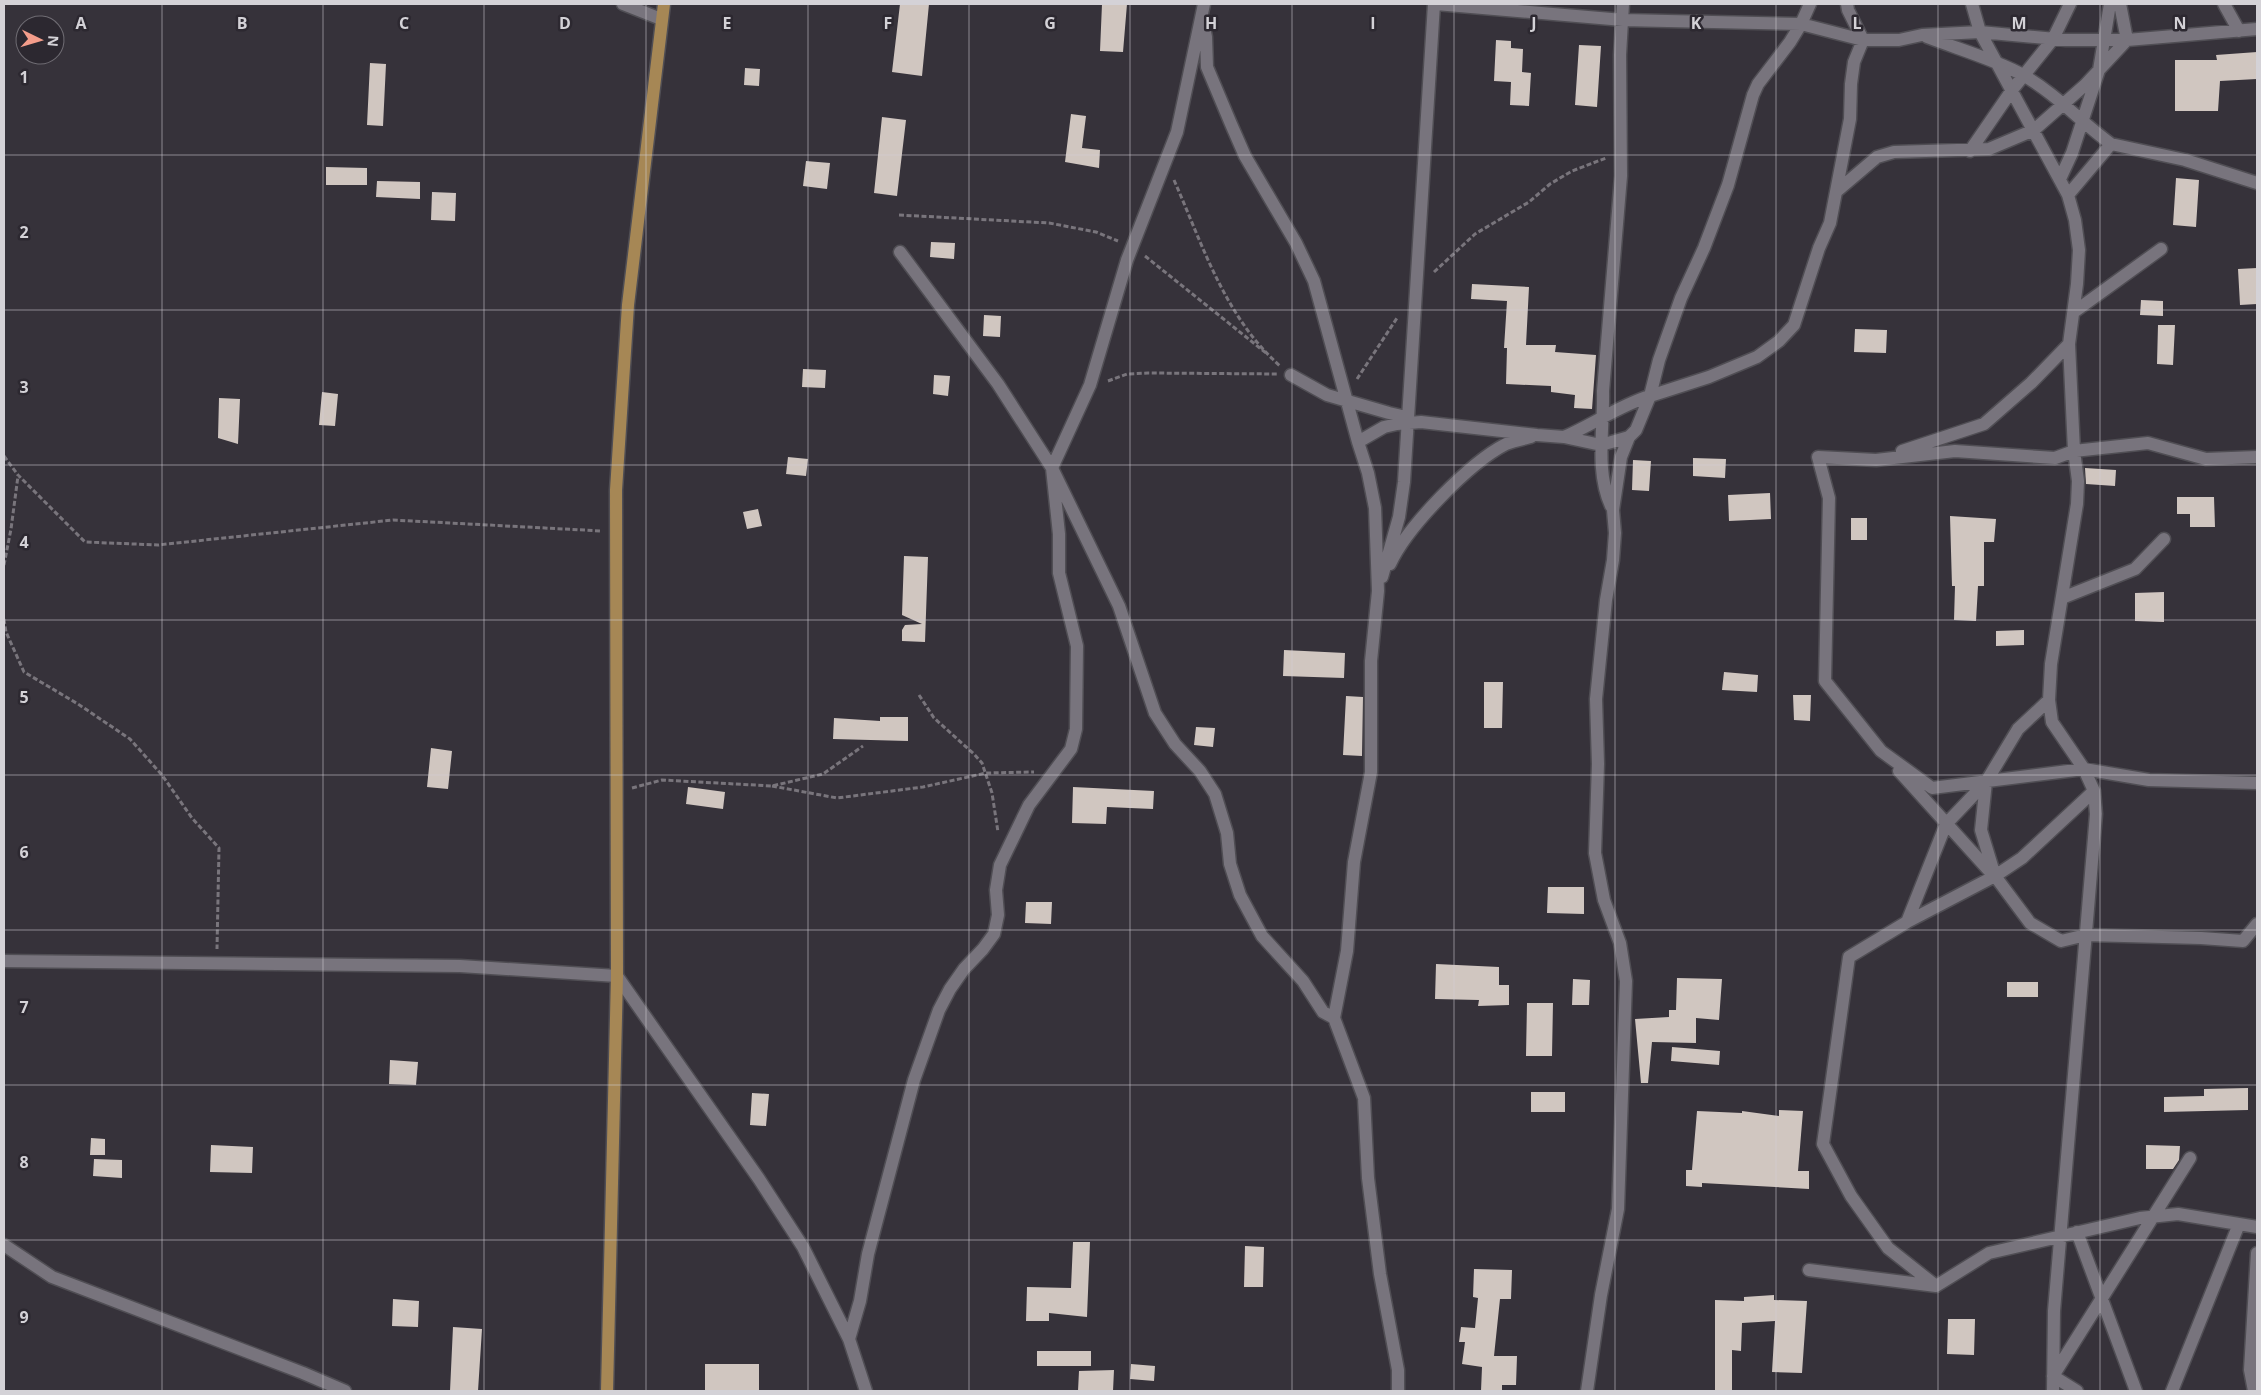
<svg xmlns="http://www.w3.org/2000/svg" width="2261" height="1395" viewBox="0 0 2261 1395" font-family="'Open Sans',sans-serif">
  <rect width="100%" height="100%" fill="#36323a"/>
  <path fill="#d0c6c0" d="M900 4H929L922 76 892 72Z
    M1102 4H1127L1123 52 1100 51Z
    M1496 40 1511 41V48L1523 49 1522 72 1531 73 1529 106 1510 105 1511 82 1494 81Z
    M1579 45 1601 46 1597 107 1575 105Z
    M2257 52V79L2220 81 2218 111H2175V60H2217L2216 55Z
    M370 63 386 64 383 126 367 125Z
    M745 68 760 69 759 86 744 85Z
    M1071 114 1086 116 1082 148 1100 150 1099 168 1065 162Z
    M882 117 906 120 897 196 874 193Z
    M806 161 830 163 827 189 803 186Z
    M326 167 367 168V185H326Z
    M2176 178 2199 180 2196 227 2173 225Z
    M377 181 420 182V199L376 197Z
    M432 192 456 193 455 221 431 220Z
    M931 242 955 243 954 259 930 257Z
    M2257 268V304L2240 305 2238 269Z
    M1472 284 1529 287 1526 345H1556L1555 352 1596 355 1592 409 1574 408 1575 395 1551 392V386L1506 384 1507 348H1504L1507 301 1471 299Z
    M2141 300 2163 301V316L2140 315Z
    M984 315 1001 316 1000 337 983 336Z
    M2158 325H2175L2173 365 2157 364Z
    M1855 329 1887 330 1886 353 1854 352Z
    M803 369 826 370 825 388 802 387Z
    M934 375 950 376 948 396 933 394Z
    M322 392 338 394 335 426 319 425Z
    M219 398 240 399 238 444 218 438Z
    M788 457 808 459 806 476 786 474Z
    M1693 458 1726 459 1725 478 1693 476Z
    M1633 460 1651 461 1649 491 1632 490Z
    M2085 468 2116 470 2115 486 2086 484Z
    M1770 493 1771 519 1729 521 1728 495Z
    M2177 497H2214L2215 527H2190V514H2177Z
    M758 509 762 526 747 529 743 512Z
    M1950 516 1996 519 1994 542H1984V586H1978L1976 621 1954 620 1955 586H1952Z
    M1851 518H1867V540H1851Z
    M904 556 928 557 925 642 902 641V630L905 625 922 624 902 615Z
    M2164 592V622L2135 621V593Z
    M2024 630V645L1996 646V631Z
    M1284 650 1345 653 1344 678 1283 676Z
    M1724 672 1758 675 1757 692 1722 690Z
    M1484 682H1503L1502 728H1484Z
    M1793 695H1811L1810 721 1794 720Z
    M1346 696 1363 697 1362 756 1343 755Z
    M880 717H908V741L833 739 834 718 880 721Z
    M1196 727 1215 728 1213 747 1194 745Z
    M431 748 452 751 448 789 427 787Z
    M688 787 725 792 723 809 686 804Z
    M1073 787 1154 791 1153 809 1107 807 1106 824 1072 823Z
    M1548 887H1584V914L1547 913Z
    M1026 902H1052L1051 924 1025 923Z
    M1436 964 1499 967V985H1509V1005L1478 1006 1479 1000 1435 999Z
    M1677 978 1722 979 1719 1020 1696 1018V1043L1652 1042 1648 1083H1641L1635 1019 1669 1017V1010H1676Z
    M1573 979 1590 980 1589 1005H1572Z
    M2007 982H2038V997H2007Z
    M1527 1003H1553L1552 1056H1526Z
    M1672 1047 1720 1051 1719 1065 1671 1061Z
    M390 1060 418 1062 416 1085 389 1084Z
    M2248 1088V1110L2164 1112V1097L2204 1096V1089Z
    M1531 1092H1565V1112H1531Z
    M752 1093 769 1094 766 1126 750 1125Z
    M1779 1110 1803 1111 1798 1171H1809V1189L1702 1183V1187L1686 1186V1170H1692L1697 1111 1742 1113V1111L1779 1116Z
    M91 1138 105 1139V1155H90Z
    M211 1145 253 1147 252 1173 210 1172Z
    M2146 1145 2180 1146 2179 1160 2173 1169H2146Z
    M94 1159 122 1160V1178L93 1176Z
    M1073 1242H1090L1087 1317 1049 1313V1321H1026L1027 1287 1071 1288Z
    M1245 1246 1264 1247 1263 1287H1244Z
    M1474 1269 1512 1270 1511 1299H1500L1494 1356H1517L1516 1385H1502V1391H1481L1482 1367 1462 1364 1465 1342H1459L1461 1327 1475 1328 1478 1298 1473 1297Z
    M1774 1295V1300L1807 1301 1802 1373 1772 1372 1775 1321 1742 1323 1741 1351 1732 1350V1391H1715V1300L1744 1301V1297Z
    M393 1299 419 1301 418 1327 392 1326Z
    M1948 1319H1975L1974 1355 1947 1354Z
    M453 1327 482 1329 478 1391H450Z
    M1037 1351H1091V1366H1037Z
    M705 1364H759V1391H705Z
    M1131 1364 1155 1366 1154 1381 1130 1379Z
    M1114 1370 1113 1391H1078L1079 1371Z"/>
  <g fill="none" stroke-linecap="round" stroke-linejoin="round">
    <defs>
      <path id="minor" d="M623 4 661 19
        M1436 4 1623 20 1801 24 1863 40H1899L1922 35 1980 32 2066 40H2127L2257 29
        M1972 4 1980 32 2068 195 2075 220 2079 250 2077 284 2069 344 2074 451 2078 481 2077 504 2051 664 2049 700 2052 722 2084 769 2094 791 2096 814 2054 1311 2053 1391
        M2224 4 2239 31
        M1202 18 1206 37 1207 67 1231 124 1245 156 1296 243 1314 281 1358 442 1368 473 1375 508 1378 591 1371 661V772L1354 862 1347 951 1334 1018 1364 1098 1368 1178 1380 1274 1398 1370V1391
        M1927 37C1958 49 1994 59 2023 75 2056 94 2081 122 2111 144
        M1970 151 2012 90 2053 39 2070 4
        M2060 179 2072 153 2099 70 2110 4
        M1837 191 1877 157 1894 152 1989 149 2034 130 2085 85 2127 40 2120 4
        M2068 195 2111 144 2185 160 2257 183
        M900 252 998 384 1052 468 1119 606 1155 713 1175 744 1200 771 1215 794 1227 833 1230 864 1240 895 1262 936 1303 981 1323 1012 1334 1018
        M2074 312 2161 249
        M1291 375 1327 395 1389 413 1402 416 1407 415
        M1564 437C1594 424 1620 405 1650 396L1659 360 1681 298 1704 248 1728 185 1753 95 1758 84 1790 42 1801 24 1810 4
        M1358 442 1384 427 1397 424 1421 422 1537 435 1564 437 1601 445 1629 437
        M1902 451 1984 424 2031 383 2069 344
        M2257 457 2206 459 2148 443 2074 451 2055 458 1955 451 1876 460 1818 457 1829 498 1825 681 1881 751 1932 788 2084 769 2149 780 2257 783
        M1611 506C1595 471 1604 429 1603 391L1621 176 1620 55 1623 4
        M1390 564C1407 527 1469 463 1506 444 1513 441 1523 439 1531 437
        M1382 577 1399 517 1404 482 1434 4
        M2062 598 2135 569 2164 539
        M2049 700 2018 729 1986 782 1981 830 1995 876 2030 923 2061 941 2086 935 2201 938 2243 941 2257 924
        M1899 771 1993 875
        M1907 922 1946 824 1986 782
        M4 961 460 966 617 976 759 1179 803 1247 849 1339 866 1391
        M2077 1232 2136 1391
        M4 1245 52 1277 303 1373 345 1391
        M1809 1270 1936 1286 1989 1253 2140 1218 2178 1214 2257 1227
        M1936 1286 1888 1248 1851 1196 1823 1144 1849 957 1907 922 1995 876 2022 858 2094 791
        M849 1339 860 1301 868 1254 914 1080 939 1010 950 989 964 969 983 949 994 934 998 915 996 890 1000 865 1029 805 1071 749 1076 729 1077 646 1059 573V534L1052 468 1090 385 1127 260 1177 132 1204 4
        M1587 1391 1601 1295 1618 1209 1626 981 1620 943 1604 900 1595 853 1598 764 1596 699 1606 600 1613 560 1615 533 1613 510 1621 457 1629 437 1636 430 1650 396 1709 377 1757 357 1779 341 1794 325 1819 248 1830 223 1850 119 1851 84 1854 62 1863 40 1848 10 1847 4
        M2077 1391 2053 1376 2190 1158
        M2172 1391 2239 1224
        M2254 1391 2250 1370 2257 1253"/>
      <path id="primary" d="M607 1391 617 976 616 490 628 305 664 4"/>
    </defs>
    <use href="#minor" stroke="#504e54" stroke-width="15"/>
    <use href="#primary" stroke="#504e54" stroke-width="15"/>
    <path stroke="#79757c" stroke-width="3" stroke-dasharray="5 2.5" stroke-linecap="butt" d="M1174 180C1203 246 1225 317 1280 366
      M899 215 1049 223 1096 232 1118 241
      M1145 256 1266 353
      M1434 272 1475 234 1529 202 1550 184 1572 171 1606 158
      M1357 379 1397 318
      M1108 381 1127 374 1148 373 1278 374
      M4 456 18 475 85 542 158 545 393 520 602 531
      M4 565 11 529 18 476
      M4 619 6 632 24 672 78 704 130 739 162 775 192 818 219 848 217 949
      M919 695 934 718 974 754 982 763 992 793 998 832
      M772 786 837 798 923 787 986 773 1034 772
      M632 788 662 780 772 786 823 774 863 746"/>
    <use href="#minor" stroke="#78747d" stroke-width="12"/>
    <use href="#primary" stroke="#a68755" stroke-width="12"/>
  </g>
  <path fill="none" stroke="#d4d2d7" stroke-width="1" stroke-opacity="0.55" d="M162 4V1391M323 4V1391M484 4V1391M646 4V1391M808 4V1391M969 4V1391M1130 4V1391M1292 4V1391M1454 4V1391M1615 4V1391M1776 4V1391M1938 4V1391M2100 4V1391M4 155H2257M4 310H2257M4 465H2257M4 620H2257M4 775H2257M4 930H2257M4 1085H2257M4 1240H2257"/>
  <g font-size="16" text-anchor="middle" font-weight="bold" fill="#d4d2d7" stroke="#2c2830" stroke-width="5" stroke-linejoin="round" paint-order="stroke">
    <text x="81" y="29">A</text>
    <text x="242" y="29">B</text>
    <text x="404" y="29">C</text>
    <text x="565" y="29">D</text>
    <text x="727" y="29">E</text>
    <text x="888" y="29">F</text>
    <text x="1050" y="29">G</text>
    <text x="1211" y="29">H</text>
    <text x="1373" y="29">I</text>
    <text x="1534" y="29">J</text>
    <text x="1696" y="29">K</text>
    <text x="1857" y="29">L</text>
    <text x="2019" y="29">M</text>
    <text x="2180" y="29">N</text>
    <text x="24" y="83">1</text>
    <text x="24" y="238">2</text>
    <text x="24" y="393">3</text>
    <text x="24" y="548">4</text>
    <text x="24" y="703">5</text>
    <text x="24" y="858">6</text>
    <text x="24" y="1013">7</text>
    <text x="24" y="1168">8</text>
    <text x="24" y="1323">9</text>
  </g>
  <rect width="2261" height="1395" fill="none" stroke="#d4d2d7" stroke-width="10"/>
  <g transform="translate(40 40) rotate(95)"><circle r="24" fill="#2c2830" stroke="#6f6c73"/>
  <path d="M0-4L9 19L0 12L-9 19Z" fill="#f49d8b"/>
  <text y="-8" font-size="14" font-weight="bold" text-anchor="middle" fill="#d4d2d7">N</text>
  </g>
</svg>
